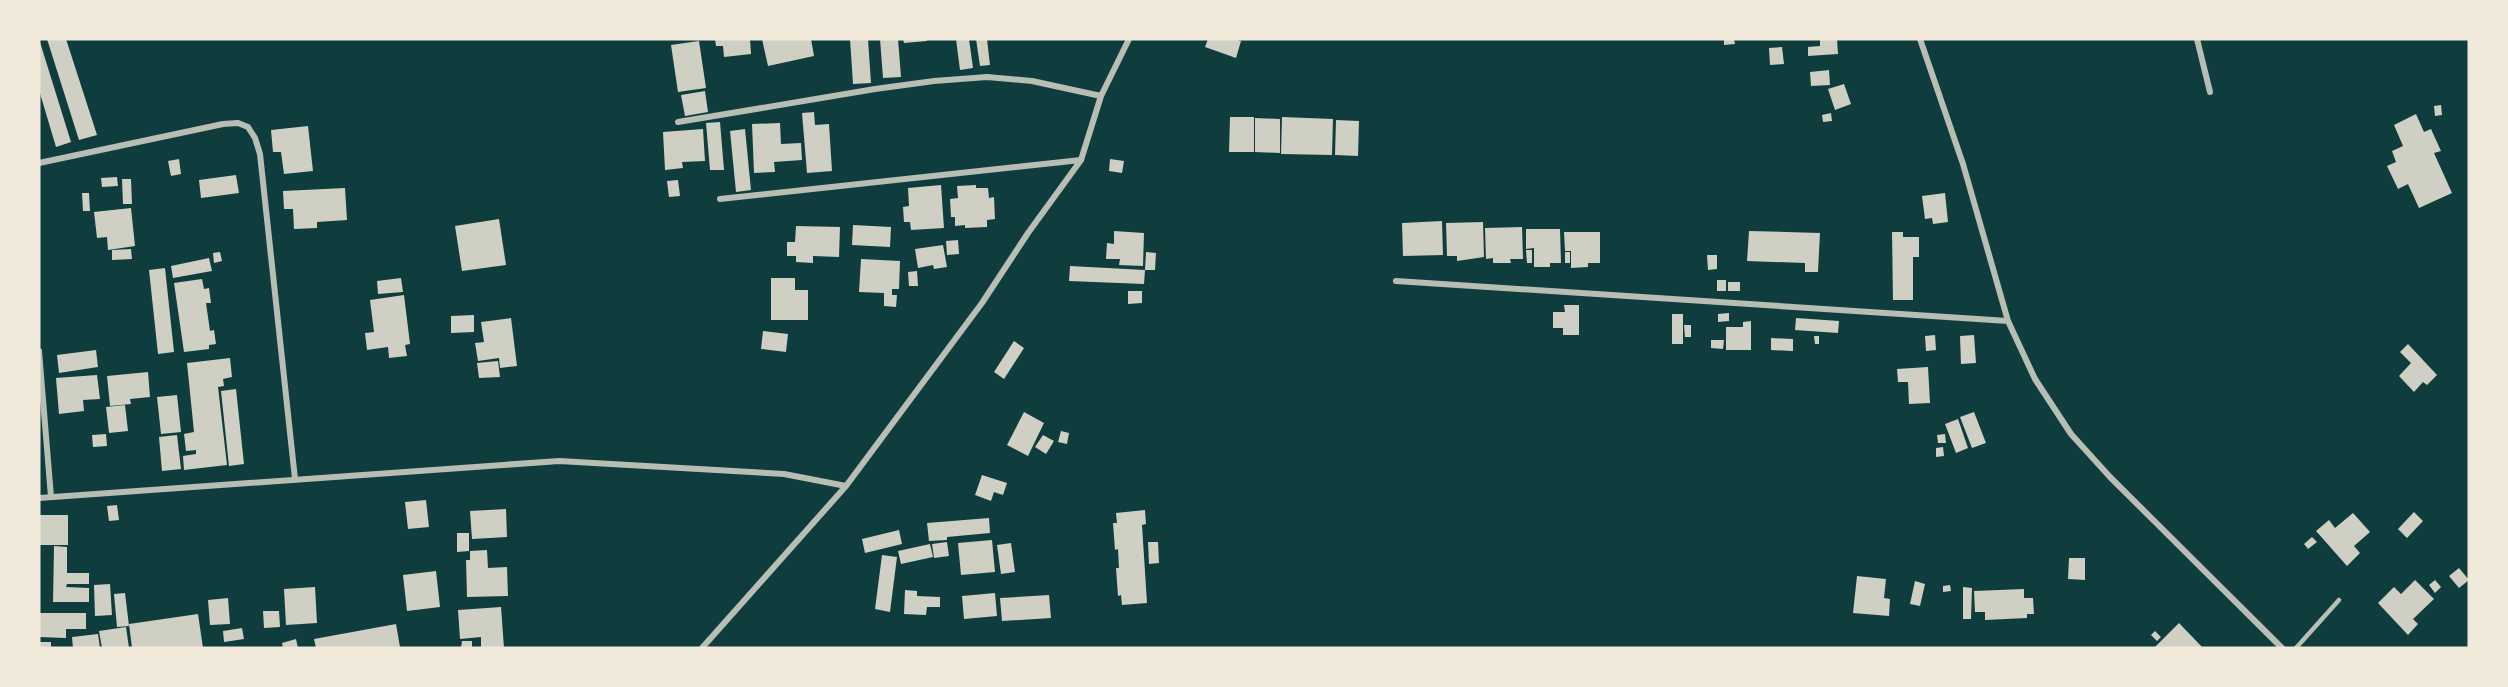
<svg xmlns="http://www.w3.org/2000/svg" width="2508" height="687" viewBox="0 0 2508 687" font-family="Cabin,sans-serif">
  <rect width="100%" height="100%" fill="#0f3d3e"/>
  <path fill="#cfcfc3" d="M39 39 71 142 56 147 39 90Z
    M47 39H66L97 135 79 140Z
    M715 39H750L751 54 724 57 723 46H716Z
    M762 39H811L814 56 768 66Z
    M850 39H868L871 83 853 84Z
    M880 39H898L901 77 883 78Z
    M903 39H927V41L904 43Z
    M956 39H969L973 68 960 70Z
    M976 39H987L990 65 980 66Z
    M1208 39H1234L1241 41 1236 58 1205 47Z
    M1724 39H1734L1735 44 1724 45Z
    M1820 39H1837L1838 54 1808 56V47L1820 46Z
    M699 41 706 88 678 92 671 45Z
    M1782 47 1784 64 1770 65 1769 48Z
    M1829 70 1830 85 1811 86 1810 72Z
    M1844 84 1851 104 1835 110 1828 89Z
    M705 91 708 112 685 116 681 95Z
    M2441 105 2442 115 2435 116 2434 106Z
    M814 112 815 125 829 124 832 171 807 173 802 113Z
    M1831 113 1832 121 1823 122 1822 115Z
    M2416 114 2424 132 2431 129 2441 151 2434 153 2452 193 2419 208 2408 184 2398 189 2387 166 2396 162 2392 151 2403 146 2394 125Z
    M1230 117H1254V152H1229Z
    M1282 117 1333 119 1332 155 1281 154Z
    M1255 118 1280 119V153L1255 152Z
    M1336 120 1359 121 1358 156 1335 155Z
    M720 122 724 170H710L706 123Z
    M780 123 781 144 801 143 802 160 774 162 775 172 754 173 752 124Z
    M308 126 313 171 284 174 281 152H273L271 130Z
    M703 129 705 161 682 162 683 168 665 170 663 132Z
    M745 129 751 190 736 192 730 131Z
    M179 159 181 174 171 176 168 161Z
    M1110 159 1124 161 1122 173 1109 171Z
    M236 175 239 193 201 198 199 180Z
    M117 177 118 186 102 187 101 178Z
    M122 179H131L132 204H123Z
    M678 180 680 196 669 197 667 181Z
    M941 185 944 228 911 230 910 222H904L903 207 909 206 908 188Z
    M976 185V188H988L989 198 994 197 995 219 987 220V227L965 228V225L955 226V217H951L950 199 958 198 957 186Z
    M345 188 347 220 317 222V228L294 229 293 209H284L283 191Z
    M82 193H89L90 211H83Z
    M1945 193 1948 222 1933 224 1932 218 1925 219 1922 196Z
    M131 208 135 246 108 250 107 237 97 238 94 212Z
    M499 219 506 265 462 271 455 226Z
    M1442 221 1443 255 1403 256 1402 223Z
    M1483 222 1484 257 1457 261V256H1447L1446 223Z
    M853 225 891 227 890 247 852 245Z
    M796 226 840 227 839 257 813 256V263L796 262V256H787V242H795Z
    M1522 227 1523 259H1510L1511 263H1493V258L1486 259 1485 228Z
    M1526 229H1560L1561 263H1550V267H1534V248L1526 249Z
    M1114 231 1144 233 1143 266 1119 265 1120 259H1106L1107 243 1114 244Z
    M1749 231 1820 233 1818 272H1805V263L1747 261Z
    M1564 232H1600V263H1588V267L1571 268V251H1565Z
    M1892 232H1903V237H1919V257H1913V300H1893Z
    M958 240 959 254 947 255 946 241Z
    M943 245 947 267 934 269 933 265 918 268 915 249Z
    M131 249 132 259 112 260V250Z
    M1526 250H1532V263H1527Z
    M220 252 222 261 214 263 213 253Z
    M1146 252 1156 253 1155 270H1145Z
    M1565 252H1570V263H1565Z
    M1707 255H1717V269L1708 270Z
    M209 258 212 271 173 278 171 266Z
    M861 259 900 261 899 289H892V295H897L896 307 884 306V293L859 292Z
    M1070 266 1145 270 1144 284 1069 281Z
    M165 268 174 352 158 354 149 270Z
    M917 271 918 286H909L908 272Z
    M401 278 403 292 378 294 377 281Z
    M771 278H795V290H808V320H771Z
    M202 279 204 289 209 288 211 303H206L210 331 214 330 216 344 209 345V349L184 352 174 283Z
    M1717 280H1726V291H1717Z
    M1728 282H1740V291H1728Z
    M1128 291H1142V303L1128 304Z
    M404 295 410 344 405 345 407 356 389 358 388 347 367 350 365 333 374 332 370 300Z
    M1564 305H1579V335H1563V328H1553V312H1565Z
    M1729 313V321L1718 322V314Z
    M1672 314H1683V344H1672Z
    M474 315V332L451 333V316Z
    M511 318 517 366 500 368 499 358 478 361 475 343 484 342 481 322Z
    M1796 318 1839 321 1838 333 1795 330Z
    M1751 321V350H1726V327H1743V322Z
    M1684 325H1691V337H1685Z
    M763 331 788 334 786 352 761 349Z
    M1935 335 1936 350 1926 351 1925 336Z
    M1974 335 1976 363 1961 364 1960 336Z
    M1814 336H1819V344H1815Z
    M1771 338 1793 339V351L1771 350Z
    M1711 340H1724L1723 349 1711 348Z
    M1014 341 1024 348 1004 379 994 372Z
    M2408 344 2437 375 2427 385 2423 382 2414 392 2399 376 2411 363 2400 352Z
    M96 350 98 367 59 373 57 355Z
    M230 358 232 377 223 379 224 386 218 387 227 465 184 470 183 456 196 454V450L186 451 184 434 194 432 187 363Z
    M498 361 500 377 479 378 477 363Z
    M1928 367 1930 403 1909 404 1908 382H1898L1897 369Z
    M148 372 150 397 130 399 131 404 110 406 107 376Z
    M97 375 100 399 83 400 84 411 59 414 56 378Z
    M236 389 244 464 229 466 221 391Z
    M177 395 181 432 161 434 157 397Z
    M125 405 128 431 109 433 106 407Z
    M1024 412 1044 423 1028 456 1007 445Z
    M1974 412 1986 443 1972 448 1960 417Z
    M1958 419 1968 448 1956 453 1945 424Z
    M1061 431 1069 433 1067 444 1058 442Z
    M106 434 107 446 93 447 92 435Z
    M1945 434 1946 443H1938L1937 435Z
    M177 435 181 469 162 471 159 437Z
    M1043 435 1054 441 1046 454 1035 447Z
    M1943 447 1944 456 1936 457V448Z
    M982 475 1007 483 1003 495 994 492 991 501 975 495Z
    M426 500 429 527 408 529 405 502Z
    M117 505 119 520 109 521 107 506Z
    M506 509 507 537 472 539 470 511Z
    M1145 510 1146 524 1142 525 1147 603 1122 605 1121 595 1118 596 1116 568H1119L1118 549 1115 550 1113 523H1117L1116 513Z
    M2414 512 2423 521 2407 538 2398 529Z
    M2353 513 2370 532 2354 546 2360 553 2347 566 2316 531 2329 520 2335 528Z
    M39 515H68V545H39Z
    M989 518 990 533 947 537V540L929 541 927 523Z
    M899 530 902 544 865 553 862 539Z
    M457 533H469V551L457 552Z
    M2312 537 2317 542 2308 549 2304 544Z
    M992 540 995 572 961 575 958 543Z
    M947 542 949 556 934 558 932 544Z
    M1148 542H1158L1159 563 1149 564Z
    M1011 543 1015 572 1001 574 997 545Z
    M930 544 933 557 901 564 898 551Z
    M54 546 67 547V573H89V584H67L66 587 89 588V602H53Z
    M487 550 488 568 507 567 508 596 467 597 466 560H470V551Z
    M882 555 897 557 890 612 875 609Z
    M2069 558H2085V580L2068 579Z
    M2459 568 2469 580 2459 588 2449 576Z
    M436 571 440 607 407 611 403 575Z
    M1857 576 1886 579 1884 598 1890 599 1889 616 1853 613Z
    M2415 580 2434 599 2413 619 2418 624 2408 635 2378 603 2394 587 2401 594Z
    M2435 580 2441 587 2435 593 2429 585Z
    M1915 581 1925 584 1920 606 1910 604Z
    M110 584 112 615 95 616 94 585Z
    M1950 585 1951 591 1943 592V586Z
    M315 587 317 623 286 625 284 589Z
    M1963 587 1972 588 1971 619H1963Z
    M2024 589V598H2033L2034 614H2027V618L1985 620V612H1975L1974 591Z
    M905 590 917 591V596L940 597V607H927L926 615 904 614Z
    M125 593 129 626 117 627 114 594Z
    M995 593 997 616 964 619 962 596Z
    M1049 595 1051 618 1002 621 1000 598Z
    M228 598 230 624 210 625 208 600Z
    M501 607 504 648H481V637L460 639 458 610Z
    M263 611H279L280 627 264 628Z
    M39 613H86V629H66V638L39 637Z
    M198 614 203 648H132L129 624Z
    M2179 623 2203 648H2154Z
    M396 624 400 647 316 648 314 639Z
    M126 627 129 648H102L99 631Z
    M242 628 244 639 224 642 223 631Z
    M2155 631 2161 637 2157 641 2151 635Z
    M98 634 100 648H73L72 637Z
    M296 639 298 648H283L282 643Z
    M462 641H472V648H461Z
    M39 642H51V648H39Z"/>
  <g fill="none" stroke-linecap="round" stroke-linejoin="round">
    <path stroke="#b8beb3" stroke-width="4.5" d="M2296 648 2339 600"/>
    <path stroke="#b8beb3" stroke-width="6" d="M1920 39 1963 164 2008 321 2035 379 2071 434 2110 477 2282 648
      M2197 39 2210 92
      M678 122 875 89 934 81 987 77 1032 81 1101 96
      M39 163 223 124 238 123 248 127 255 138 260 154 295 479
      M720 199 1081 160
      M1396 281 2008 321
      M39 351 51 497
      M39 498 559 461 784 474 846 486
      M702 648 846 486 982 303 1028 233 1081 160 1101 96 1129 39"/>
  </g>
  <rect width="2508" height="687" fill="none" stroke="#f1e9da" stroke-width="81"/>
</svg>
